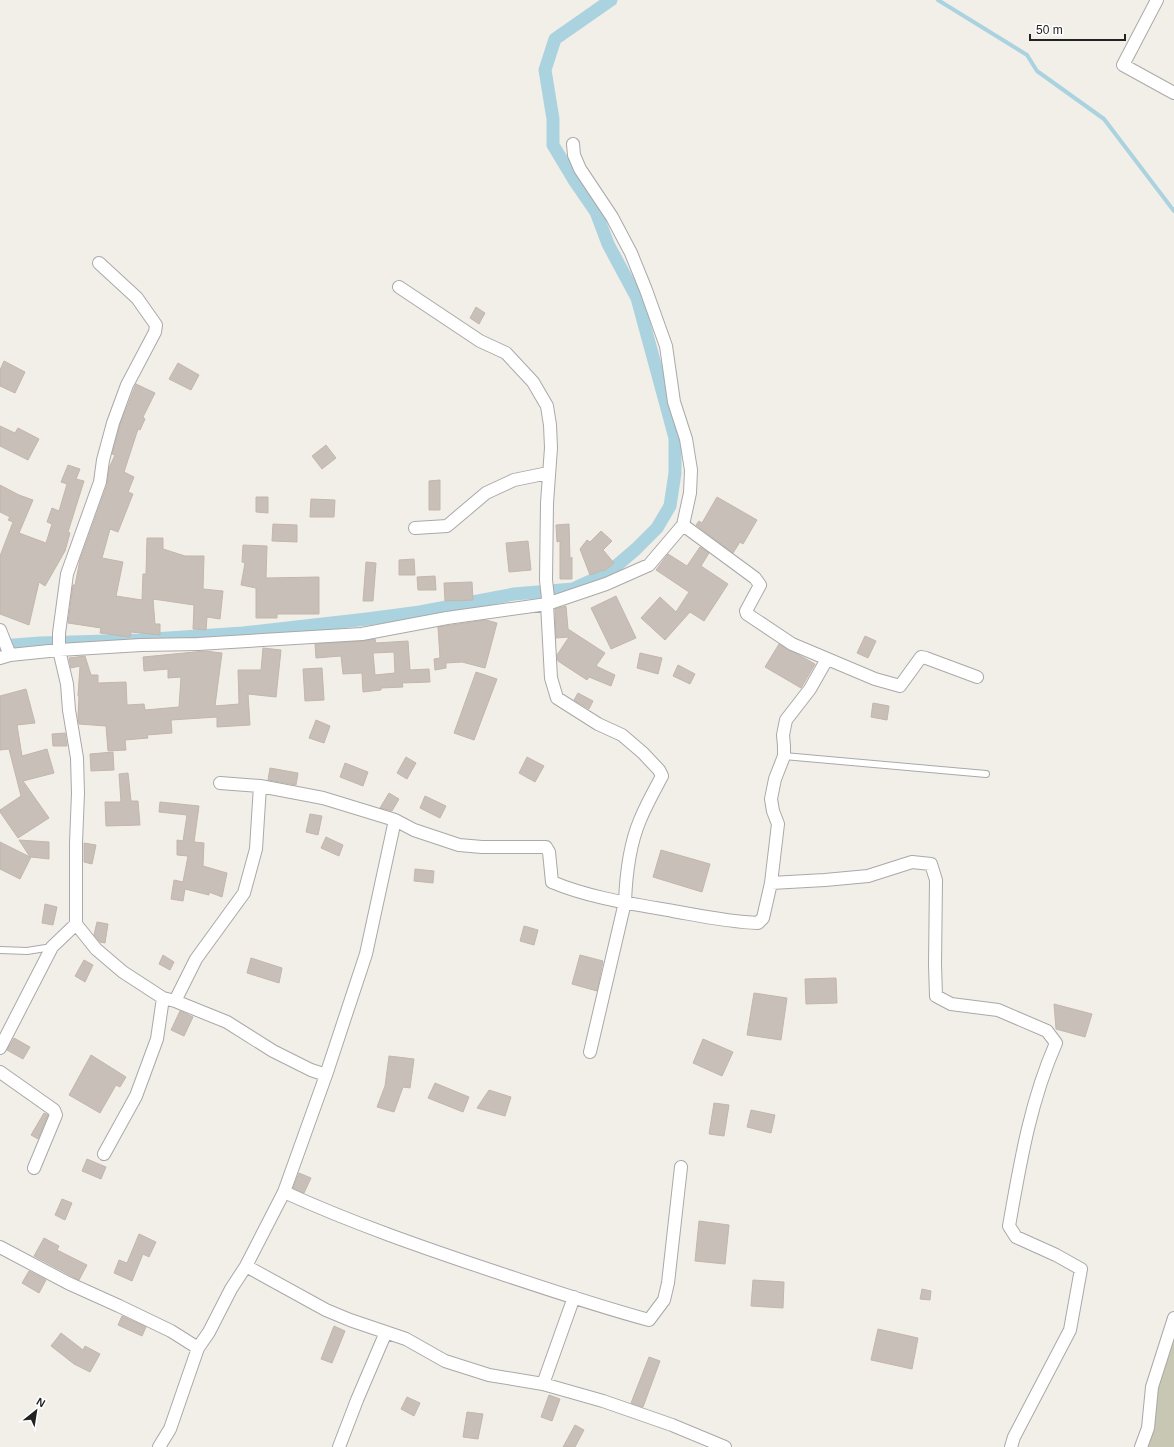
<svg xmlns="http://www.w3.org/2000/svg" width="1174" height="1447" viewBox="0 0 1174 1447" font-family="Helvetica,sans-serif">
  <rect width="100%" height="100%" fill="#f2efe9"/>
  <path fill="#c7c7b4" d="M1174 1319V1447H1141Z"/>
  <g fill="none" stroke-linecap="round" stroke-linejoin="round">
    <path stroke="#aad3df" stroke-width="4" d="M938 0 1027 55 1037 71 1104 119 1174 211"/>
    <path stroke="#aad3df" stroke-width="13" d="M0 646 40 643 139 640 243 633 367 619 420 612 514 594 573 589 608 573 636 549 657 528 670 506 675 473V438L637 298 608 244 596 212 574 180 553 145V119L545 70 555 39 611 0"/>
  </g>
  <path fill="#c7bfb8" stroke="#c4b6ab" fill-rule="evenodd" d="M476 307 485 313 479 324 470 318Z
    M4 361 25 372 15 393 0 386V370Z
    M178 363 199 375 191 390 169 379Z
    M136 384 155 393 143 417 145 419 140 430 138 429 124 472 134 477 128 492 133 494 118 532 110 529 102 558 123 562 116 596 142 600 143 574H146L147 538H163V549L185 556H204L203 589 223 591 220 619 207 617 206 630 193 629 194 605 153 599 155 624H160V635L131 632 130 637 100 633 101 628 68 623 73 585H75L80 560 107 485 109 468 115 455 112 454 120 425Z
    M0 426 15 433 18 428 39 439 28 460 0 446Z
    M326 445 336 458 322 469 312 456Z
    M68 465 80 469 76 479 84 481 68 532 70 533 65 551 45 586 39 582 29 625 0 614V556L13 522 8 520 10 517 0 512V485L19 495 33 500 19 533 46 543 52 524 47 522 52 508 59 511 67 484 61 482Z
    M440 480V510H429V481Z
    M256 497H268V513L256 512Z
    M717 497 757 520 743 544 740 542 733 553 696 525 699 521 702 523Z
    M311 499 335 500 334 517H310Z
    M273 524 297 525V542L272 541Z
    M569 524 570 559 572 557V579H560V541L557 542 556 525Z
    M601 531 612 541 603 550 614 563 604 571 603 570 590 575 580 549 587 540 590 542Z
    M528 541 531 570 509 572 506 543Z
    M243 545 267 546 266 578 319 577V614H277V618H256V588L241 585 245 563 242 562Z
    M700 547 709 553 701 566 728 584 704 621 690 612 665 640 641 618 660 597 676 612 689 592 656 570 668 554 687 566Z
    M414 559 415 575H399V560Z
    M366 562 376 563 373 601H363Z
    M435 576 436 590H418L417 577Z
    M472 582 473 600 445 601 444 583Z
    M616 596 636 638 611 649 591 608Z
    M566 606 568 629 605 653 596 666 615 675 611 686 589 677 587 680 558 661 557 655 569 637 556 638 555 609Z
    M486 620 497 623 485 668 462 662 446 663V668L435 670 434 659 440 658 438 627Z
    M865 636 876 641 868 658 857 653Z
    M375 639 376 643 408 641 410 670 429 669 430 682 402 683 403 687 381 688V690L363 692 362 673 343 674 341 656 316 658 315 644 362 641ZM394 652 395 673 375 675 373 653Z
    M779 644 815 664 801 688 765 667Z
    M263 648 281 650 276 697 248 694 250 725 217 727V717L171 720 172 733 147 735 148 738 125 740 126 750 108 751 106 726 79 724 78 717 79 696H78L80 666 71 668 69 658 85 656 91 675H98V683L126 682 127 705 144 704 145 710 179 707 181 677 168 678V669L144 671 143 657 205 651 222 653 215 706 239 704 238 670H261Z
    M640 653 662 658 658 674 637 668Z
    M678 665 695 674 690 684 673 676Z
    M322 668 324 700 305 701 303 669Z
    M476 672 497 679 474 740 454 733Z
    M26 689 35 723 17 725 22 756 47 749 54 773 23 781 49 818 18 838 0 812V810L21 796 9 749 0 750V696Z
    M578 693 593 701 589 709 574 700Z
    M873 703 889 706 887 720 871 717Z
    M316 720 330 726 324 743 309 738Z
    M65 733 67 746H53L52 734Z
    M113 752 114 770 91 771 90 754Z
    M406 757 416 763 407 779 397 773Z
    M527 757 544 766 535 782 519 773Z
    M345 763 368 772 363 786 340 777Z
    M270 768 298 773 296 785 268 780Z
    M128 773 131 801H138L140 825 106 826 105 802H121L119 774Z
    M389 793 399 799 392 811 380 808Z
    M425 796 446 806 440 818 420 808Z
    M160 802 199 806 194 842 204 843 203 866 227 873 222 897 209 892V895L185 889 183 901 171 899 174 880 183 882 188 856 177 855V840L183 841 187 815 159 812Z
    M310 814 322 816 318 835 306 832Z
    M326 837 343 845 339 856 321 848Z
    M19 840 49 842V859L31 857 20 879 0 869V842L30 857Z
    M84 843 96 845 92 864 84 862Z
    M661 850 710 864 702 892 653 877Z
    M415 869 434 871 433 883 414 881Z
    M45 904 57 907 53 925 42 923Z
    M97 922 108 924 105 943 100 942 94 935Z
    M524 926 538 930 534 945 520 941Z
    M163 955 174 962 170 970 159 964Z
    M580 955 603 961 597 991 572 984Z
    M251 958 282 968 279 983 247 973Z
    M84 960 93 965 85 982 75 976Z
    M836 978 837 1003 806 1004 805 979Z
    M754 993 787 998 781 1040 747 1035Z
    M1054 1004 1092 1014 1085 1037 1056 1029Z
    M180 1011 193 1017 184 1036 171 1030Z
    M14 1038 30 1047 23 1059 7 1050Z
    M703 1039 733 1052 722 1076 693 1063Z
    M91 1055 126 1077 120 1087 116 1085 100 1113 69 1095Z
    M389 1056 414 1059 410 1088 403 1087 394 1112 377 1107 385 1086Z
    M435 1083 469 1097 463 1112 428 1098Z
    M489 1090 511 1097 505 1116 477 1108Z
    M714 1103 729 1105 724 1136 709 1134Z
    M751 1110 775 1115 771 1133 747 1127Z
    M44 1113 48 1115 38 1139 31 1135Z
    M87 1159 106 1167 101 1179 82 1171Z
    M299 1173 311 1178 304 1193 293 1188Z
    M62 1199 72 1203 65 1220 55 1215Z
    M699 1221 729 1225 725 1264 695 1261Z
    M139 1234 156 1242 149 1257 143 1254 132 1281 114 1273 119 1260 127 1263Z
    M44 1238 59 1246 57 1250 87 1265 79 1280 34 1256Z
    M29 1271 46 1280 39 1293 22 1283Z
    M753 1280 784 1282 783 1308 751 1306Z
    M922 1289 931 1291 930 1300 920 1299Z
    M122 1316 146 1327 142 1336 118 1325Z
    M334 1326 345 1331 332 1363 321 1359Z
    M878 1329 918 1338 912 1369 871 1360Z
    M61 1333 83 1350 85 1346 100 1354 90 1372 74 1364 51 1346Z
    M649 1357 660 1361 643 1407 631 1403Z
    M549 1395 560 1399 552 1421 541 1417Z
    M407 1397 420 1403 414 1416 401 1409Z
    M467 1412 483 1414 478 1439 463 1437Z
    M575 1425 584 1430 575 1447H563Z"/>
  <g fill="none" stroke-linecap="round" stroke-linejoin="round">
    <defs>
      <path id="lane" d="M784 756 986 774
        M0 950 27 951 52 947"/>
      <path id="street" d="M1157 0 1123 65 1174 93
        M99 263 137 298 156 325 155 332 127 385 113 423 103 460 100 482 67 574 59 633V650L67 684 69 710 77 758 78 793 76 843V924L96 949 123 972 163 998 175 1001 227 1022 273 1051 311 1070 326 1075
        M399 287 480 341 506 353 533 382 547 406 550 425 551 448 547 503 546 580 548 598 547 604 551 678 557 698 598 724 622 735 643 753 659 770 662 776C654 791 646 805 640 820 629 846 626 875 625 902L590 1052
        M683 525 755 578 760 585 746 611 747 614 792 644 875 679 900 686 921 657 926 658 977 677
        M415 528 447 526 486 493 514 480 548 473
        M0 630 10 655
        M0 658 10 655 59 650 141 645 198 644 362 634 447 618 547 604 606 584 649 565 683 525 690 493 691 470 686 439 674 402 666 346 646 290 631 253 612 217 580 169 574 155 573 144
        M220 783 260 786 323 798 395 820 414 830 459 845 482 847H546L549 852 552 882C590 898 633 904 673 911 701 916 729 922 758 923L763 918 771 883 778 824 773 811 771 799 775 779 784 756V746L783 735 786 720 810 689 827 659
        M771 883 825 880 868 876 912 862 931 864 936 880 935 964 936 996 951 1004 998 1010 1047 1031 1056 1043C1030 1102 1020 1164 1009 1226L1016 1237 1056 1255 1081 1269 1070 1330 1014 1437 1011 1447
        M175 1001 196 959 244 893 256 849 260 786
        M0 1048 52 947 76 924
        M0 1072 54 1110 56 1115 34 1168
        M104 1154 136 1096 157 1039 163 998
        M284 1192C352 1223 424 1248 496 1272 547 1289 597 1306 649 1320L664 1300 668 1283 681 1167
        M0 1247 68 1283 119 1306 171 1331 198 1348 209 1332 231 1289 246 1266 326 1310 350 1320 406 1339 445 1361 489 1375 543 1384 603 1401 672 1425 725 1447
        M246 1266 284 1192 326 1075 366 954 395 820
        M543 1384 574 1297
        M159 1447 170 1429 198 1348
        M339 1447 357 1400 386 1332
        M1141 1447 1148 1428 1152 1387 1174 1318"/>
    </defs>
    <use href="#lane" stroke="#a9a9a9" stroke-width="8"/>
    <use href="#street" stroke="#a9a9a9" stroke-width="14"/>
    <use href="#lane" stroke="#fff" stroke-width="6"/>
    <use href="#street" stroke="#fff" stroke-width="12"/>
  </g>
  <g transform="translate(36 1411) rotate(30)" stroke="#ffffff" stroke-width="3" paint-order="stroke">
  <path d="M0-3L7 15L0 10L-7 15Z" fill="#222222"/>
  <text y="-6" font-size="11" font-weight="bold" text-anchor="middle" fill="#222222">N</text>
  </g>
  <path d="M1030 34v6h95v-6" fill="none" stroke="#222222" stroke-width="2"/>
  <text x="1036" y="34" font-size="12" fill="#222222" stroke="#ffffff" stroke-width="3" paint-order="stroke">50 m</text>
</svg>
